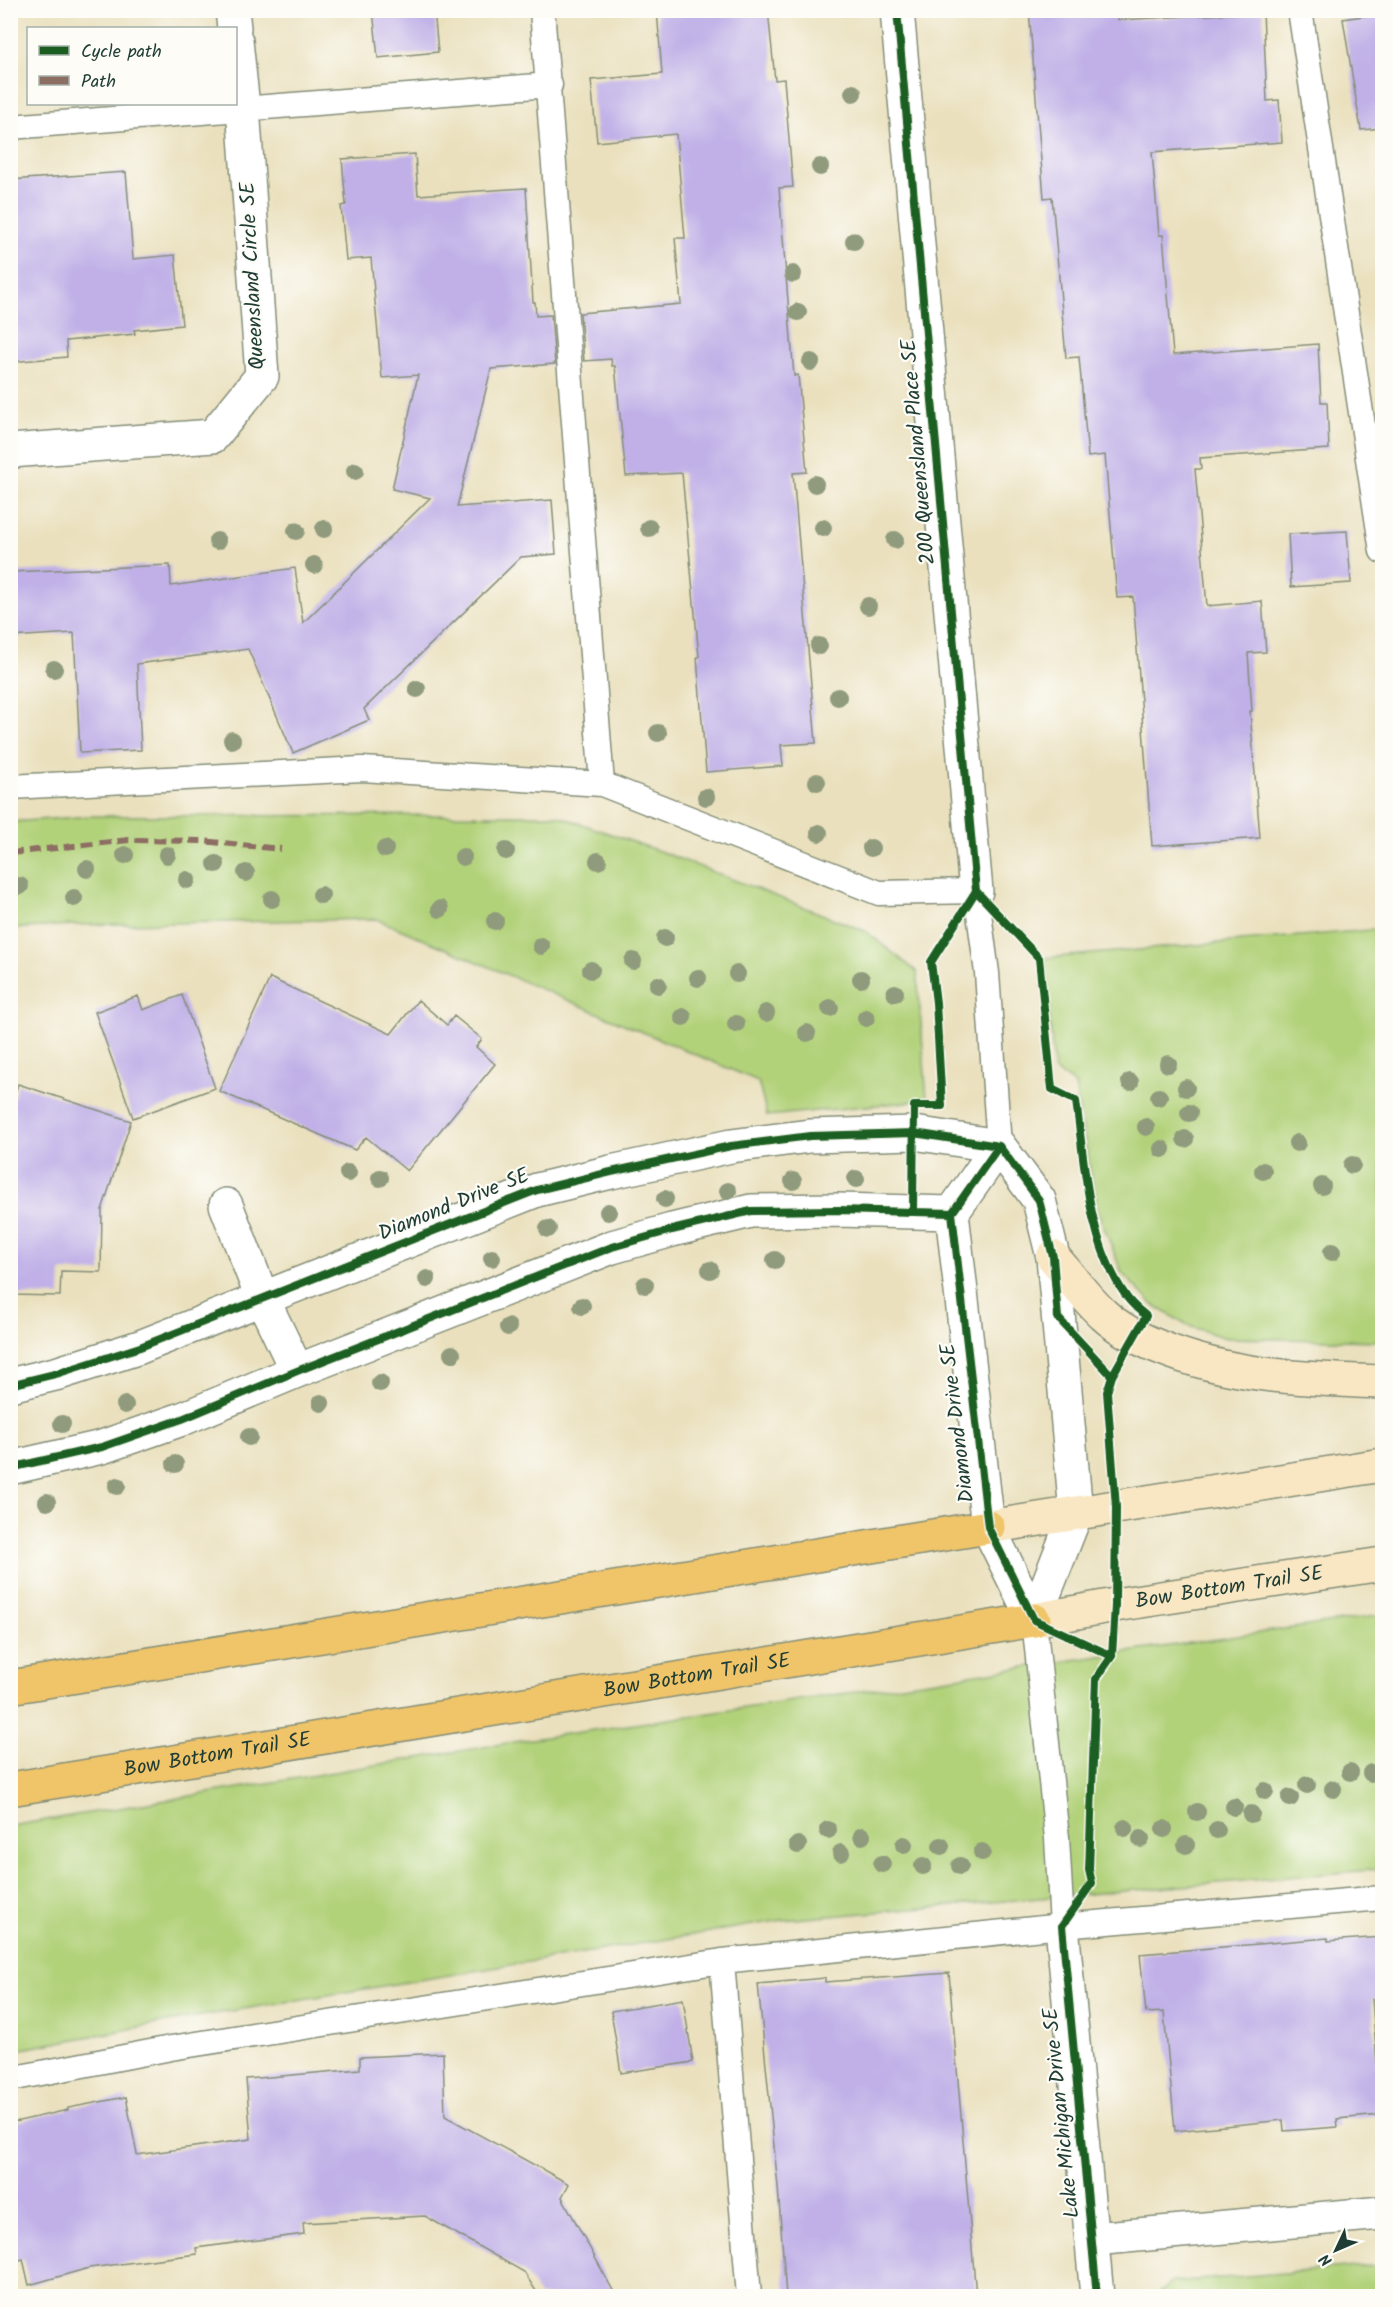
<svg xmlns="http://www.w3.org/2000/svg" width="1393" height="2307" viewBox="0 0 1393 2307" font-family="Kalam,sans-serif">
  <rect width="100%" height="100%" fill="#fdfcf7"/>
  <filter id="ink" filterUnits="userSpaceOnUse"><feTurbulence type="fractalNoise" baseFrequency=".0167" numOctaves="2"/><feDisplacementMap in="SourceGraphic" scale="12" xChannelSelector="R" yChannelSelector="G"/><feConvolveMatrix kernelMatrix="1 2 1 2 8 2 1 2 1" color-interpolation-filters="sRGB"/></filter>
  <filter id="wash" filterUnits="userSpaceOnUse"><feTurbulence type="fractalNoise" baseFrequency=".008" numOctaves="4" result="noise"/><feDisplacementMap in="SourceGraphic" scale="24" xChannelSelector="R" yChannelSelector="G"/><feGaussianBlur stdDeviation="1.35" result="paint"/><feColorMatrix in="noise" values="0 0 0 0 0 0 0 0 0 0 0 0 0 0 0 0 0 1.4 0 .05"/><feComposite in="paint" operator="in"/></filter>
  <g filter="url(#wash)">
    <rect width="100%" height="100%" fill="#eae0bd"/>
    <path fill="#b2d27a" stroke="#688857" stroke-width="1.5" d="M556 815 662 852 865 931 917 972 927 1100 767 1116 758 1081 376 919 72 925 11 929V822L90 816Z
      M1382 929V1341L1226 1338 1186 1325 1152 1304 1122 1273 1098 1212 1075 1085 1054 1070 1045 958Z
      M1382 1615V1869L783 1920 189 2018 11 2051V1826L525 1740Z
      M1382 2265V2296H1154L1173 2282Z"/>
    <g id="blocks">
      <path fill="#c0b0e7" d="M373 10H434L438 52 378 58Z
        M657 10H768L775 80 784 79 793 187 779 188 794 376 798 375 807 472 793 473 816 743 781 745 783 766 706 772 697 657H699L682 473 626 476 615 366H612L611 359 584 361 580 313 681 304 675 238H685L676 134 597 142 591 80 662 74Z
        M1029 10H1118V20L1263 12 1267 101 1279 100 1282 142 1152 152 1159 235H1163L1173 355 1318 344 1321 402H1327L1329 449 1200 458 1201 469H1195L1207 606 1262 601 1266 652 1248 653 1252 711H1250L1260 838 1152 846 1133 597 1117 598 1105 455 1088 457 1079 357 1066 358 1052 197 1044 198Z
        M1383 13V128L1361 130 1343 19Z
        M415 154 418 195 526 188 533 302H535L536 316 551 315 555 364 491 369 457 507 552 500 556 554 521 557 364 709 369 720 293 753 248 649 137 664 141 750 80 753 74 633 10 637V572L170 565 171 586 295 568 303 623 430 498 392 489 418 375 382 378 371 258 346 260 341 206 346 205 342 159Z
        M126 172 133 259 175 255 182 325 134 330 135 334 66 341 67 357 10 362V180Z
        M1347 531 1351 583 1291 587 1288 534Z
        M270 978 391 1034 418 1000 447 1025 454 1016 482 1039 476 1047 495 1064 407 1171 366 1137 355 1150 219 1091Z
        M182 995 215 1088 133 1118 95 1012 138 996 143 1010Z
        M18 1084 131 1121 102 1210 101 1272 61 1271 60 1296 10 1295V1109Z
        M1383 1937V1998L1372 1999 1381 2115 1337 2119 1338 2127 1284 2131 1283 2120 1175 2131 1164 2012 1146 2013 1140 1954 1328 1938V1941Z
        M949 1973 976 2296H786L778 2187 758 1984 825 1978V1982Z
        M683 1999 693 2062 621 2073 611 2011Z
        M443 2053 445 2116 569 2184 562 2197 616 2296H539L524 2272 425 2216 303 2223 304 2234 196 2248 197 2254 89 2268 29 2285 23 2259 10 2263V2123L68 2110V2108L126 2097 137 2155 251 2139 246 2079 360 2069V2057Z"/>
    </g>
  </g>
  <g filter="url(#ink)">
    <use href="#blocks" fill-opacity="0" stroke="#848e78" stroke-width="1.5"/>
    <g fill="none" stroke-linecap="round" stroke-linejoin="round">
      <defs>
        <path id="service" d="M542 10 602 784
          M1300 10 1382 551
          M10 127 550 85
          M10 787 362 769 602 784 879 893 976 891 987 973 999 1146
          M1034 1620 1057 1838 1062 1926
          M10 2079 171 2048 722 1961
          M749 2296 722 1961 1062 1926 1382 1898"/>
        <path id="minor" d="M232 10 234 28
          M897 10 976 891
          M10 451 213 436 262 376 243 107 236 41
          M999 1146 952 1213 988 1527 1034 1620
          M226 1205 263 1300 297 1371
          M10 1385 59 1373 140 1347 537 1190 611 1172 731 1146 810 1136 914 1133 999 1146 1039 1200 1053 1257 1076 1513 1034 1620
          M10 1468 102 1447 182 1419 297 1371 612 1247 672 1230 751 1211 838 1210 952 1213
          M1062 1926 1097 2296
          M1093 2239 1382 2213"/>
        <g id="secondary">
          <path d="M1053 1257C1070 1276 1085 1298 1104 1315 1120 1330 1139 1339 1159 1347 1231 1377 1305 1379 1382 1382"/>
          <path d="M988 1527 1382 1465"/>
          <path id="s1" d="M1034 1620 1115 1605 1382 1564"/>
        </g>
        <g id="motorway">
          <path d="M10 1687 988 1527"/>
          <path id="s2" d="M10 1789 1034 1620"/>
        </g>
      </defs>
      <use href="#service" stroke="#848e78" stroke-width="27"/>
      <use href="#minor" stroke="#848e78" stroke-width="36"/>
      <use href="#secondary" stroke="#848e78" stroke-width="36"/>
      <use href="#motorway" stroke="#848e78" stroke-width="36"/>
      <use href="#service" stroke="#fff" stroke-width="24"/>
      <use href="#minor" stroke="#fff" stroke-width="33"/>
      <use href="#secondary" stroke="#f9e7c3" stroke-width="33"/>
      <use href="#motorway" stroke="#f0c469" stroke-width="33"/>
      <path stroke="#8d6e63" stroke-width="6" stroke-dasharray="12 6" stroke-linecap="butt" d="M10 853 129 840 202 841 281 849"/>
      <defs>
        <path id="cycleway" d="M897 10 976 891
          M976 891 1039 958 1052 1089 1076 1101C1085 1165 1087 1241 1126 1296 1131 1304 1139 1310 1146 1316L1112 1376 1107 1392 1116 1507 1115 1605 1112 1656 1096 1679 1089 1870 1092 1883 1062 1926 1097 2296
          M999 1146 952 1213 988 1527 1034 1620 1112 1656
          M913 1211 914 1106H942L936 1003 931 962 976 891
          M10 1385 59 1373 140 1347 537 1190 611 1172 731 1146 810 1136 914 1133 999 1146 1039 1200 1053 1257 1058 1318 1112 1376
          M10 1468 102 1447 182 1419 297 1371 612 1247 672 1230 751 1211 838 1210 952 1213"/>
      </defs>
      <use href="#cycleway" stroke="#fdfcf7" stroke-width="11"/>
      <use href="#cycleway" stroke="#1b5e20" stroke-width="8"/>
    </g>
    <g fill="#8f9b7c">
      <circle cx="853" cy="93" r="9"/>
      <circle cx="820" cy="167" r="9"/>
      <circle cx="854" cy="241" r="9"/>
      <circle cx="793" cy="274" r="9"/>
      <circle cx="798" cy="312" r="9"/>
      <circle cx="811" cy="362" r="9"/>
      <circle cx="355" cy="471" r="9"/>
      <circle cx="815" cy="484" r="9"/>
      <circle cx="649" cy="528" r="9"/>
      <circle cx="823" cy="528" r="9"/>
      <circle cx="324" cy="529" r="9"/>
      <circle cx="296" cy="531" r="9"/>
      <circle cx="895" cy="540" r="9"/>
      <circle cx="217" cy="541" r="9"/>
      <circle cx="314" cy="565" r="9"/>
      <circle cx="868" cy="606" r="9"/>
      <circle cx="819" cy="646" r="9"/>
      <circle cx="54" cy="669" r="9"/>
      <circle cx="417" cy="689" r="9"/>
      <circle cx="838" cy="697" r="9"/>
      <circle cx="658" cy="733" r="9"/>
      <circle cx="232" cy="740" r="9"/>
      <circle cx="817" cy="782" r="9"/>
      <circle cx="706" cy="797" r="9"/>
      <circle cx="819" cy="833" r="9"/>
      <circle cx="871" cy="848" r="9"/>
      <circle cx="385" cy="849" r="9"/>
      <circle cx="506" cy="851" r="9"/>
      <circle cx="125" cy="855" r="9"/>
      <circle cx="167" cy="855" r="9"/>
      <circle cx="463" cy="857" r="9"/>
      <circle cx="598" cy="861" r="9"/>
      <circle cx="216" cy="864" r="9"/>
      <circle cx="87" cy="869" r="9"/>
      <circle cx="246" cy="873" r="9"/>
      <circle cx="187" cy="880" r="9"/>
      <circle cx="20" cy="886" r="9"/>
      <circle cx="321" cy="895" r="9"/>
      <circle cx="74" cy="898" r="9"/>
      <circle cx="272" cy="899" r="9"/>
      <circle cx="440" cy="909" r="9"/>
      <circle cx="495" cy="921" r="9"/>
      <circle cx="665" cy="938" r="9"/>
      <circle cx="541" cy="946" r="9"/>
      <circle cx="633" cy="961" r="9"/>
      <circle cx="591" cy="970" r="9"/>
      <circle cx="737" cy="974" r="9"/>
      <circle cx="698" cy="978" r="9"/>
      <circle cx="861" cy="979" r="9"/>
      <circle cx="658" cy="985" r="9"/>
      <circle cx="895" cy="993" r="9"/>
      <circle cx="830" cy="1008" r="9"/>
      <circle cx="766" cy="1013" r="9"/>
      <circle cx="683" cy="1017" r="9"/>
      <circle cx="866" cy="1018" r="9"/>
      <circle cx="736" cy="1024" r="9"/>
      <circle cx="807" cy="1033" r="9"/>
      <circle cx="1168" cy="1064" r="9"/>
      <circle cx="1130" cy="1082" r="9"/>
      <circle cx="1186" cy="1088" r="9"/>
      <circle cx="1159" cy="1097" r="9"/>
      <circle cx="1189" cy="1113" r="9"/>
      <circle cx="1146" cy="1127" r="9"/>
      <circle cx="1185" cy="1139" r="9"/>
      <circle cx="1297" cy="1143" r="9"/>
      <circle cx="1162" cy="1149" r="9"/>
      <circle cx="1352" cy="1165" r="9"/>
      <circle cx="1263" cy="1171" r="9"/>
      <circle cx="348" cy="1173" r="9"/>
      <circle cx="380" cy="1178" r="9"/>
      <circle cx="856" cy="1179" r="9"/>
      <circle cx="793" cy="1181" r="9"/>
      <circle cx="1322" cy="1186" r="9"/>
      <circle cx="728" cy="1191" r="9"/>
      <circle cx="665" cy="1199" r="9"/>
      <circle cx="608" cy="1212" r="9"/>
      <circle cx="548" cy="1229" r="9"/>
      <circle cx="1332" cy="1252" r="9"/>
      <circle cx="492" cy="1258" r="9"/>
      <circle cx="775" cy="1260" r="9"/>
      <circle cx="710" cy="1270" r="9"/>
      <circle cx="427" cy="1279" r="9"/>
      <circle cx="645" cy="1285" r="9"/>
      <circle cx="582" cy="1306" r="9"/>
      <circle cx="508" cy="1327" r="9"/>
      <circle cx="452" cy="1354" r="9"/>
      <circle cx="380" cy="1383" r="9"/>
      <circle cx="321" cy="1403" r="9"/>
      <circle cx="125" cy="1405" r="9"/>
      <circle cx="62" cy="1424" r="9"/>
      <circle cx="249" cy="1437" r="9"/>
      <circle cx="175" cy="1464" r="9"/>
      <circle cx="117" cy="1486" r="9"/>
      <circle cx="47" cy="1502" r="9"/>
      <circle cx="1350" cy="1772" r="9"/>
      <circle cx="1371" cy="1773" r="9"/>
      <circle cx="1307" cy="1785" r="9"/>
      <circle cx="1333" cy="1789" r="9"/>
      <circle cx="1265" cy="1791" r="9"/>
      <circle cx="1290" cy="1798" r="9"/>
      <circle cx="1234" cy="1807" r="9"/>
      <circle cx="1197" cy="1812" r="9"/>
      <circle cx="1251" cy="1814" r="9"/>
      <circle cx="1125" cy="1828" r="9"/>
      <circle cx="1164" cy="1829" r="9"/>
      <circle cx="828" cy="1830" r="9"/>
      <circle cx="1217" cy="1830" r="9"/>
      <circle cx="862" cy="1836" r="9"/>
      <circle cx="1141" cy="1839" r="9"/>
      <circle cx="798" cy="1845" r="9"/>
      <circle cx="904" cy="1845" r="9"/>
      <circle cx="1186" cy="1845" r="9"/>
      <circle cx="941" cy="1846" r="9"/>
      <circle cx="982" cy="1852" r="9"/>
      <circle cx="841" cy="1853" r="9"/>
      <circle cx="882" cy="1864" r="9"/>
      <circle cx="923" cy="1866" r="9"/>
      <circle cx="960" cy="1866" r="9"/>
    </g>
  </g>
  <g text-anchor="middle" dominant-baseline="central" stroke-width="4.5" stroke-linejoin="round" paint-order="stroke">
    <g font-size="21" fill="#1f3d34" stroke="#fdfcf7">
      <text transform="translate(253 276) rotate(-93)">Queensland Circle SE</text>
      <text transform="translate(919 452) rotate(-95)">200 Queensland Place SE</text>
      <text transform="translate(454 1205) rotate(-22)">Diamond Drive SE</text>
      <text transform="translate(958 1423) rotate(-97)">Diamond Drive SE</text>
      <text stroke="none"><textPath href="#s1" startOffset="198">Bow Bottom Trail SE</textPath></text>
      <text stroke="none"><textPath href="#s2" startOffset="696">Bow Bottom Trail SE</textPath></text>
      <text stroke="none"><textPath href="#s2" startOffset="210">Bow Bottom Trail SE</textPath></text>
      <text transform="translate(1062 2113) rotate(-96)">Lake Michigan Drive SE</text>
    </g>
  </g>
  <rect width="1393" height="2307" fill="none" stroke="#fdfcf7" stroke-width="36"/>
  <rect x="27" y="27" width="210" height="78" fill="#fdfcf7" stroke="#a4b0a9" stroke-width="1.5"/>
  <rect x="39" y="46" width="30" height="9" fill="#1b5e20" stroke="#a4b0a9" stroke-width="1.5"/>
  <text x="81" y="57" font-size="18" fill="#1f3d34">Cycle path</text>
  <rect x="39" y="76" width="30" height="9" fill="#8d6e63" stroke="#a4b0a9" stroke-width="1.5"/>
  <text x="81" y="87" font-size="18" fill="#1f3d34">Path</text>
  <g transform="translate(1336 2250) rotate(226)" stroke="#fdfcf7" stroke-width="4.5" paint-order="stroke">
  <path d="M0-4.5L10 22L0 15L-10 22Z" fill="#1f3d34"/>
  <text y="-9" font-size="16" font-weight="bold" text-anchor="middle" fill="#1f3d34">N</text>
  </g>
</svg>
